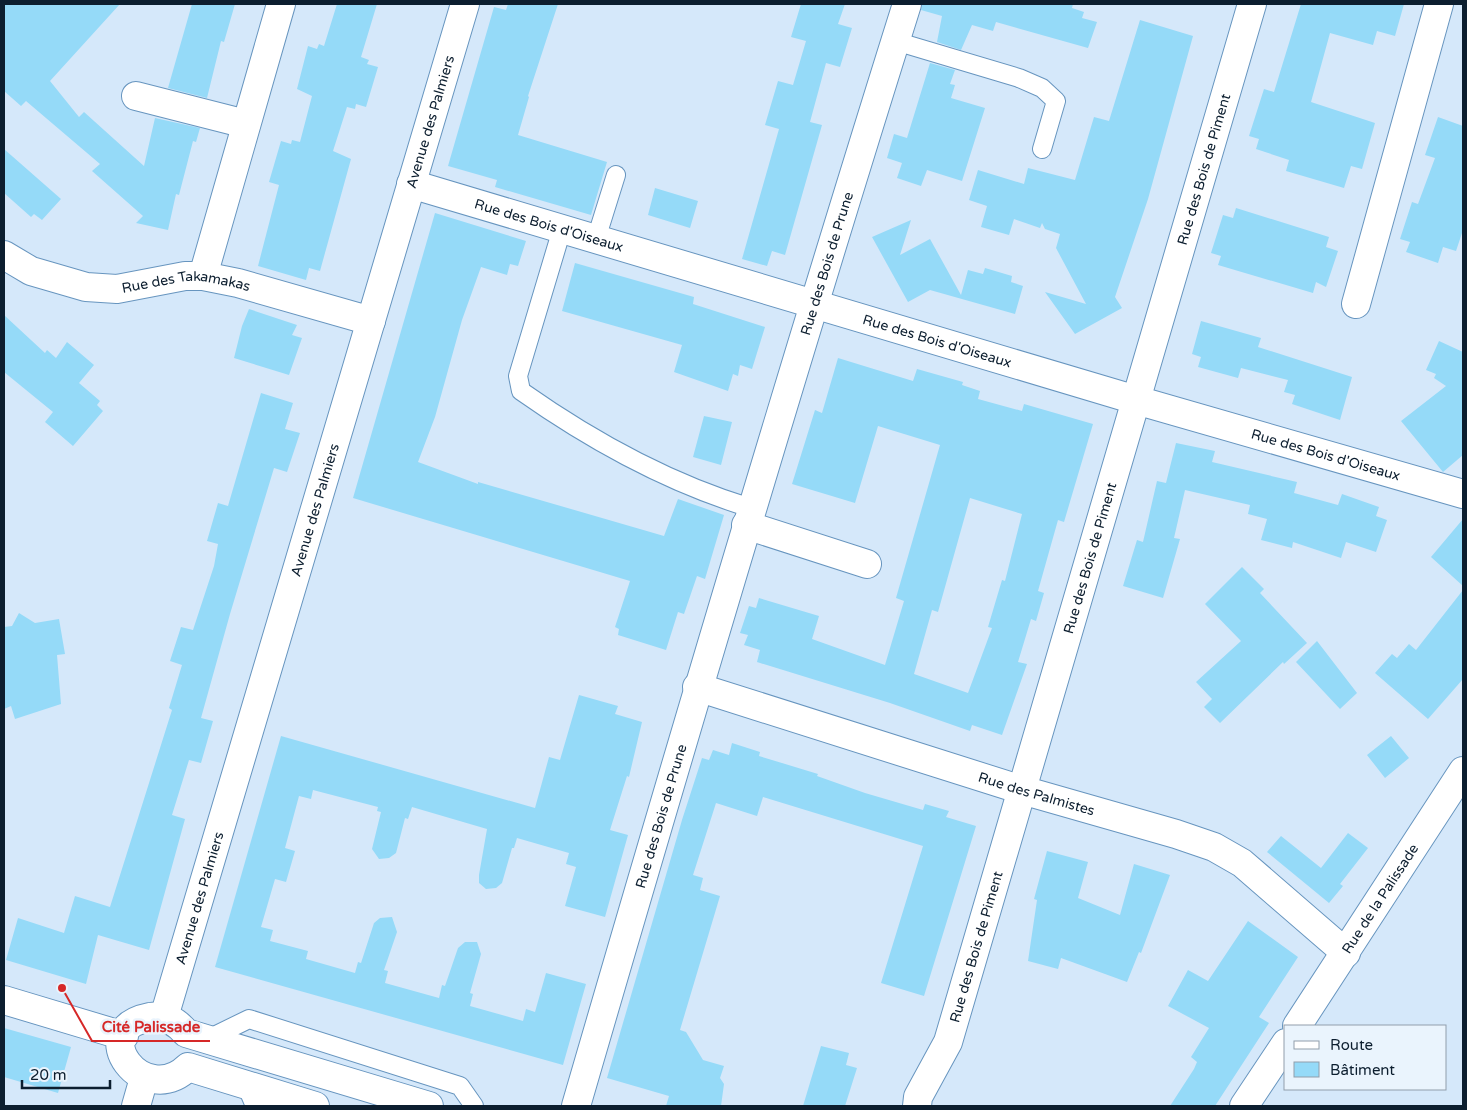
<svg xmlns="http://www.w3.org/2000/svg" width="1467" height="1110" viewBox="0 0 1467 1110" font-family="'Varela Round',sans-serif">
  <rect width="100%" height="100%" fill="#d5e8fa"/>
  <path fill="#95daf8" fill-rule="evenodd" d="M4 4H120L50 81 79 117 84 112 144 166 155 118 200 128 196 142 193 141 179 195 176 194 168 230 136 223 143 216 92 171 100 164 26 101 21 106 4 91Z
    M192 4H235L224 42 221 41 207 98 168 88Z
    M337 4H377L361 57 369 60 367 64 378 67 366 107 356 104 355 109 347 107 333 151 351 159 320 271 309 268 306 280 258 266 279 185 269 182 281 141 291 144 292 140 300 142 312 96 297 89 308 46 317 49 319 44 324 46Z
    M508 4H558L528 96 529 97 518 135 607 162 591 215 495 187 497 180 448 166 494 7 506 10Z
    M801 4H845L838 24 852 28 840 67 826 63 810 122 822 125 785 255 772 251 767 266 742 259 779 129 765 125 778 81 793 85 806 41 791 37Z
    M922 4H1073L1072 8 1084 12 1082 18 1097 22 1088 48 996 22 993 31 972 25 961 50 937 42 942 16 921 10Z
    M1301 4H1404L1395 36 1377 31 1373 45 1330 33 1311 102 1375 123 1362 169 1351 166 1344 188 1286 171 1289 160 1256 149 1259 139 1249 136 1264 89 1274 92Z
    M1140 20 1193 36 1148 199 1115 297 1122 308 1075 334 1045 292 1086 304 1056 248 1060 234 1045 229 1042 223 1040 228 1014 219 1009 235 981 227 987 206 969 200 978 170 1024 184 1028 168 1075 180 1094 117 1109 121Z
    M930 63 955 70 950 84 955 85 951 98 985 108 962 181 927 170 921 186 897 178 902 163 887 158 894 134 907 138Z
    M1438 117 1463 126V230L1456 251 1443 247 1438 263 1406 252 1410 242 1400 239 1412 202 1418 204 1435 158 1425 155Z
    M4 149 61 199 42 220 34 214 31 217 4 193Z
    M655 188 698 201 690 228 648 215Z
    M1236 208 1329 237 1326 247 1338 251 1326 287 1316 282 1313 293 1218 265 1221 256 1211 253 1223 215 1233 218Z
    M435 213 526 241 518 266 510 264 507 275 481 267 462 320 435 417 418 462 478 484V482L664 536 678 499 724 515 705 579 697 576 684 614 678 612 666 650 618 635 619 629 615 627 630 581 353 498Z
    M911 220 900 255 930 239 961 295 968 270 983 274 985 268 1012 276 1011 282 1023 286 1015 314 930 290 908 302 872 237Z
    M575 263 694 297 693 304 765 327 752 369 740 365 738 376 733 374 728 391 674 372 682 345 562 311Z
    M249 309 297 325 292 335 302 338 289 375 234 358 242 326Z
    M4 315 45 353 47 350 56 358 67 342 94 365 79 383 100 401 97 405 103 411 73 446 45 422 53 412 4 372Z
    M1201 321 1261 338 1258 347 1352 377 1340 420 1292 404 1295 395 1284 392 1288 380 1241 368 1238 378 1198 367 1201 357 1192 354Z
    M1439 341 1463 352V455L1443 472 1401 421 1446 386 1434 378 1436 374 1426 370Z
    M838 358 913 381 917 369 963 382 962 385 980 391 978 399 1022 411 1024 404 1093 424 1064 522 1058 520 1038 591 1044 593 1036 621 1031 619 1018 662 1027 664 1002 735 972 725 970 731 890 703 757 662 760 650 744 645 748 635 740 633 749 606 756 608 759 598 819 616 812 639 885 665 904 601 896 598 940 445 878 426 855 503 792 484 815 410 822 413ZM970 498 1022 514 1005 581 1002 580 988 627 992 628 968 693 914 674 932 610 938 612Z
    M261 393 293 403 285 429 300 433 287 472 274 468 230 614 201 718 213 721 201 763 189 760 172 815 185 819 149 950 98 935 86 984 6 960 18 918 64 933 75 896 110 907 172 710 169 708 182 665 170 661 181 627 193 630 214 566 218 544 207 541 218 503 228 506Z
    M704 416 732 422 721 465 693 457Z
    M1176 443 1215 451 1212 462 1297 482 1294 493 1338 505 1342 494 1379 507 1376 516 1387 520 1376 552 1346 542 1341 558 1293 542 1292 548 1261 540 1267 519 1248 514 1250 505 1185 490 1174 538 1180 539 1163 598 1123 586 1137 540 1143 542 1157 481 1166 483Z
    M1463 519V586L1431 557Z
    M1242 567 1264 589 1260 593 1307 643 1284 664 1283 662 1220 723 1204 707 1212 699 1196 682 1241 641 1205 604Z
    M1463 590V679L1428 719 1375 673 1392 654 1397 658 1409 644 1416 650Z
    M19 613 35 623 59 619 65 654 57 655 61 704 15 719 11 706 4 709V627L12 626Z
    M1317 641 1357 693 1340 709 1296 662Z
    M579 695 618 706 615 714 642 722 629 777 627 776 610 830 628 835 605 917 565 906 576 867 566 864 569 853 517 838 514 848H512L502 883 496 888 486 889 479 883V875L487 829 412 807 408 819 405 818 396 853 389 858 379 859 372 849 381 812 377 811 378 807 313 790 311 799 299 796 285 848 295 851 286 882 275 879 261 927 273 930 270 941 308 951 306 959 355 973 358 962 361 963 374 923 380 918 392 917 397 932 384 970 388 971 385 983 439 998 442 985 445 986 458 948 465 942H477L481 954 470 993 473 994 470 1006 523 1021 526 1009 535 1012 546 973 586 984 563 1065 215 967 281 736 535 808 549 757 560 760Z
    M1391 736 1409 758 1385 778 1367 755Z
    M732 743 760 752 759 756 818 774 817 776 865 793 923 810 925 804 949 811 946 817 976 826 924 996 881 983 923 846 763 797 757 816 716 803 693 875 703 878 700 890 720 896 680 1030 686 1032 703 1060 724 1066 720 1078 724 1084 721 1106H666L669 1096 607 1078 682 820 702 758 709 760 713 750 729 755Z
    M1348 833 1368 848 1340 884 1343 886 1329 903 1267 852 1281 836 1321 868Z
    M1047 851 1088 862 1078 898 1120 915 1134 864 1170 875 1141 953 1139 952 1127 982 1061 958 1058 969 1028 961 1037 900 1034 899Z
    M1248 921 1298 957 1259 1017 1269 1023 1215 1106H1170L1194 1069 1197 1062 1191 1057 1209 1028 1168 1006 1188 970 1208 981Z
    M4 1028 71 1047 58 1093 4 1077Z
    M821 1046 849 1053 846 1065 857 1068 845 1106H803Z"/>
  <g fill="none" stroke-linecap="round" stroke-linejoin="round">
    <defs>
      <path id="lane" d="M895 41 1019 78 1042 88 1056 101 1042 149
        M562 229 518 376 521 391C592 441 668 483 751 508
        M596 239 616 175
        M206 1040 249 1019 460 1086 474 1106
        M246 1085 255 1106"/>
      <g id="street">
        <path d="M136 96 246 124"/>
        <path id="s1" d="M411 184 1136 400 1463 494"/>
        <path id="s2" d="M4 255 31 271 86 287 117 289 185 276H203L238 283 371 321"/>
        <path d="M203 276 281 4"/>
        <path d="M1356 304 1439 4"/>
        <path d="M746 525 867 564"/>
        <path id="s3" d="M697 687 1022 790 1176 834 1214 847 1242 863 1346 953"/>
        <path id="s4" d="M164 1017 465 4"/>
        <path id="s5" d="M1297 1026 1463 771"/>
        <path d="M136 1106 142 1085"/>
        <path id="s6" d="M576 1106C683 738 792 370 907 4"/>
        <path id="s7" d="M917 1106 918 1097 948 1042 1252 4"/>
        <path d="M1244 1106 1286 1043"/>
      </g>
      <path id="secondary" d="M4 1000 124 1036
        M315 1106 188 1067C144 1110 83 1030 150 1017 165 1015 177 1022 186 1033L429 1106"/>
    </defs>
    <use href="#lane" stroke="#6795bf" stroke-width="20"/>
    <use href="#street" stroke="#6795bf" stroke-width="30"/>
    <use href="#secondary" stroke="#6795bf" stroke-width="30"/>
    <use href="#lane" stroke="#fff" stroke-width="18"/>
    <use href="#street" stroke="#fff" stroke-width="28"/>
    <use href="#secondary" stroke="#fff" stroke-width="28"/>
  </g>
  <g text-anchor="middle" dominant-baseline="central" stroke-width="5" stroke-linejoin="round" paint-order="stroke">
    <g font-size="14" fill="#0c1e2f" stroke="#eaf4fd">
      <text stroke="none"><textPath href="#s4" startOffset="934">Avenue des Palmiers</textPath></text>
      <text stroke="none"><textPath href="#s7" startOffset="981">Rue des Bois de Piment</textPath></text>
      <text stroke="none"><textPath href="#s1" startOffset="144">Rue des Bois d'Oiseaux</textPath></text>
      <text stroke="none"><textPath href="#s6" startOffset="879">Rue des Bois de Prune</textPath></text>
      <text stroke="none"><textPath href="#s2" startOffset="190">Rue des Takamakas</textPath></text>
      <text stroke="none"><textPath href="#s1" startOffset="549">Rue des Bois d'Oiseaux</textPath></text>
      <text stroke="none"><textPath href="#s1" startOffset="954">Rue des Bois d'Oiseaux</textPath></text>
      <text stroke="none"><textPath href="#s4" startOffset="529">Avenue des Palmiers</textPath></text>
      <text stroke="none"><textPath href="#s7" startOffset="576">Rue des Bois de Piment</textPath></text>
      <text stroke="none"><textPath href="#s3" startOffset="356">Rue des Palmistes</textPath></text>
      <text stroke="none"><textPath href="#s6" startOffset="302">Rue des Bois de Prune</textPath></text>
      <text stroke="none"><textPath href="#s4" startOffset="124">Avenue des Palmiers</textPath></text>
      <text stroke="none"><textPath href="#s5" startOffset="152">Rue de la Palissade</textPath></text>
      <text stroke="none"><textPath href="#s7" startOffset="171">Rue des Bois de Piment</textPath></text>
    </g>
  </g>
  <path fill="none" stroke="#d62828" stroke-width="2" d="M62 988L92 1041H210"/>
  <circle fill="#d62828" stroke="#eaf4fd" stroke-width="2" cx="62" cy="988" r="5"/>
  <g font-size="15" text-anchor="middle" font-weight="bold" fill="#d62828" stroke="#eaf4fd" stroke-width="5" stroke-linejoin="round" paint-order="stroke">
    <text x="151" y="1032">Cité Palissade</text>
  </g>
  <rect width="1467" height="1110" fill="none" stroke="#0c1e2f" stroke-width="10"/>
  <rect x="1284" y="1025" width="162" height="65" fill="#eaf4fd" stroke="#919eab"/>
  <rect x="1294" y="1041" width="25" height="8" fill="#ffffff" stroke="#919eab"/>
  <text x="1330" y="1050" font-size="15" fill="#0c1e2f">Route</text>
  <rect x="1294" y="1062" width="25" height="15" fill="#95daf8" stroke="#919eab"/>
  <text x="1330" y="1075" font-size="15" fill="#0c1e2f">Bâtiment</text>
  <path d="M22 1080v8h88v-8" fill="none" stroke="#0c1e2f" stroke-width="2.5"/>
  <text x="30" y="1080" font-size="15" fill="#0c1e2f" stroke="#eaf4fd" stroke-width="4" paint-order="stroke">20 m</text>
</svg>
